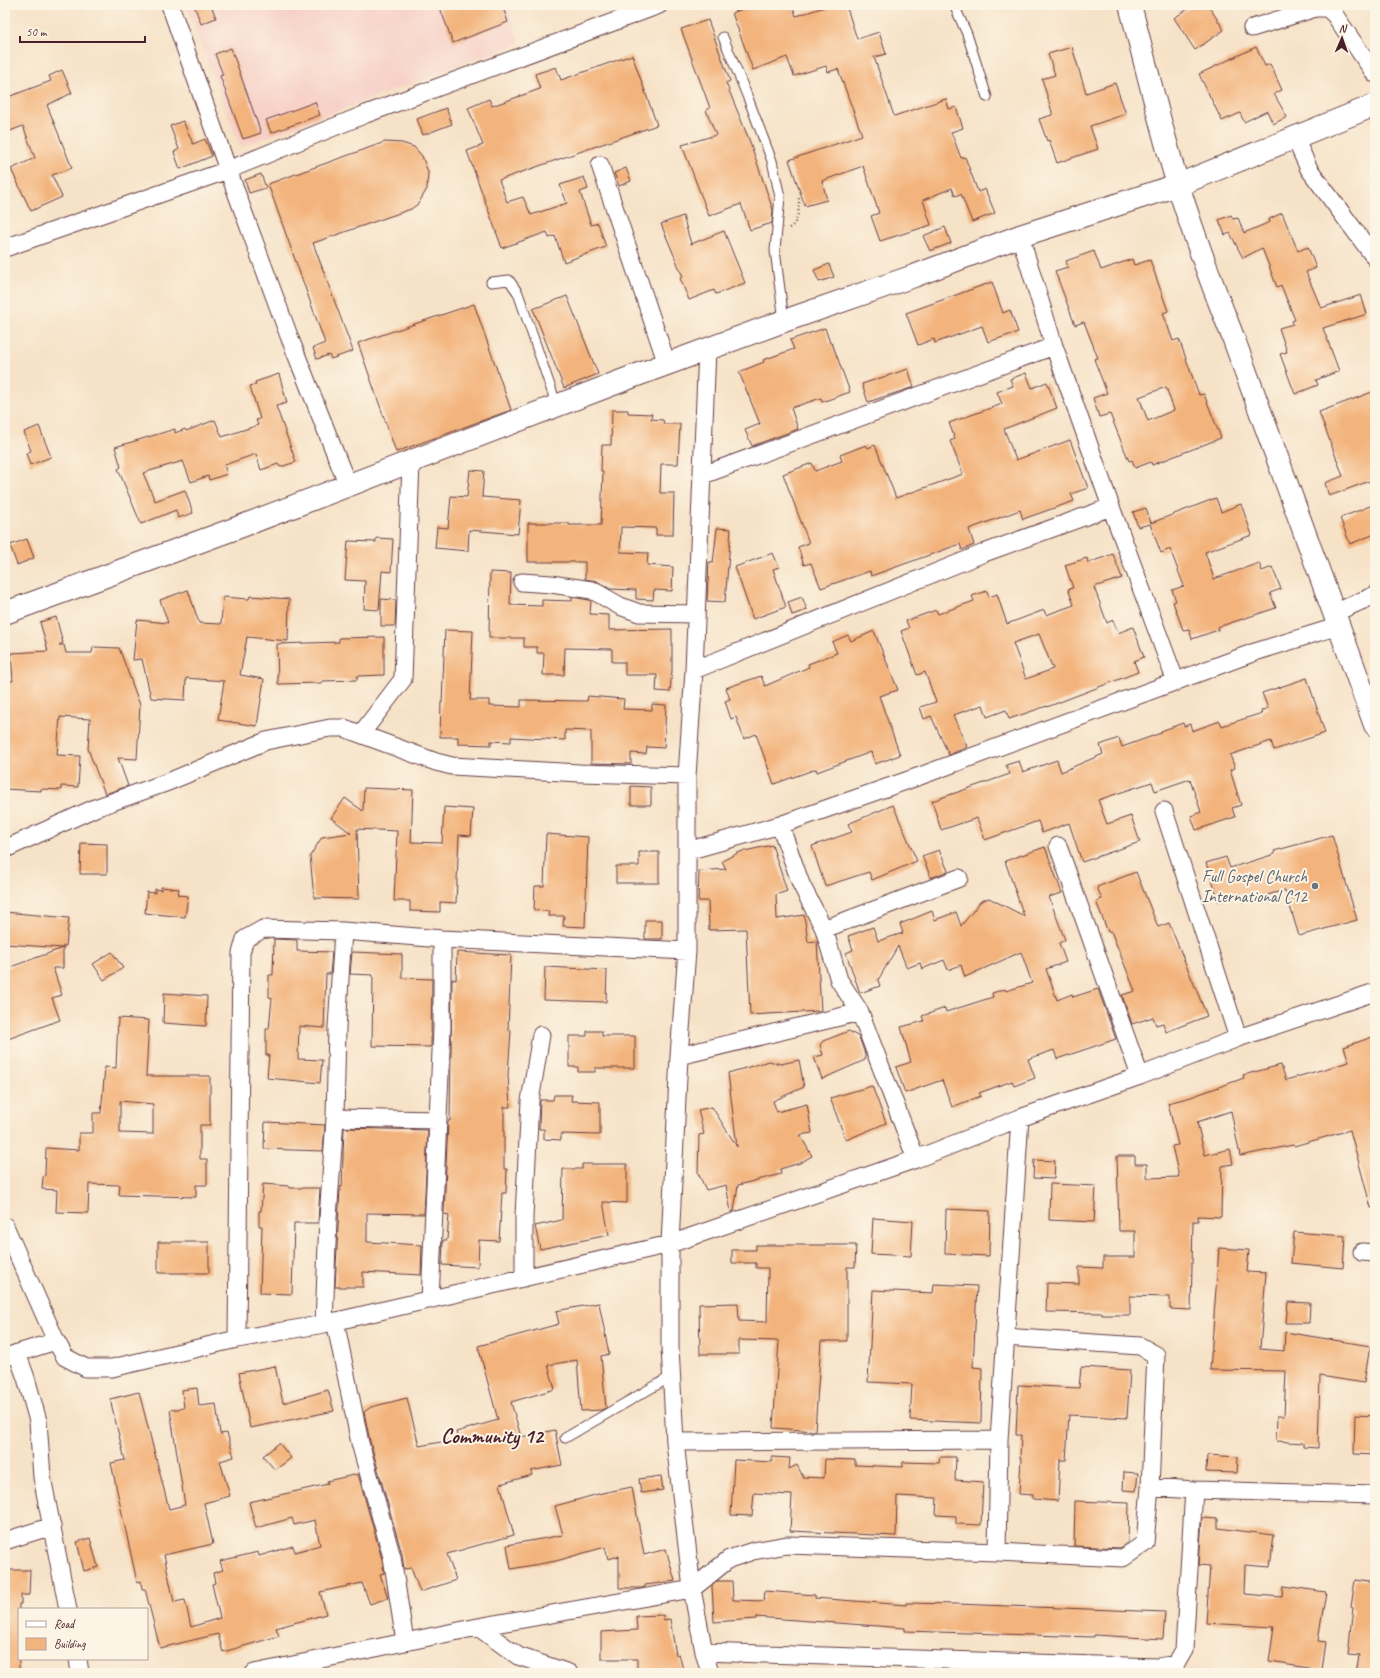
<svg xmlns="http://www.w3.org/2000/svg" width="1380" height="1678" viewBox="0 0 1380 1678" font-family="Caveat,sans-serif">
  <rect width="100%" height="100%" fill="#fcf5e5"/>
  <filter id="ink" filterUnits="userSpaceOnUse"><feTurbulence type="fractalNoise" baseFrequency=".025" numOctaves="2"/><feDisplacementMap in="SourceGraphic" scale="8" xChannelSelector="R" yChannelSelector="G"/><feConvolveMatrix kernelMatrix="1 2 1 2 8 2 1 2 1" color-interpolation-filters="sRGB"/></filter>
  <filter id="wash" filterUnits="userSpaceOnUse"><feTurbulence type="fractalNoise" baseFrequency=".012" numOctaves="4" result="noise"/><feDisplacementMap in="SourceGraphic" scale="16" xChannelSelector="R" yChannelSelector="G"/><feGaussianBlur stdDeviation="0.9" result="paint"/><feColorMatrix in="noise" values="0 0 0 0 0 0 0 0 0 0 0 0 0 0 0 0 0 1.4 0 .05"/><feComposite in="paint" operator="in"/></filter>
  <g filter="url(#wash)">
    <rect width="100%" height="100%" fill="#f6e2c7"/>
    <path fill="#f7d1c8" d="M186 5H506L520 43 240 147Z"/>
    <g id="blocks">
      <path fill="#f3b37c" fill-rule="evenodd" d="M194 5H211L216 18 201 24Z
        M439 5H502L508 22 453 43Z
        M753 5H792L796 16 831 5H846L857 39 879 32 886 54 874 57 894 116 946 99 949 109 956 107 963 128 951 132 961 158 965 157 978 192 985 189 995 213 972 222 961 194 955 196 952 188 923 200 931 225 880 241 871 216 879 213 863 166 822 181 827 200 805 206 789 160 862 135 838 69 828 72 826 66 794 76 787 57 753 70 732 13Z
        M1194 5H1208L1224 30 1195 50 1174 18Z
        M708 20 730 81 726 83 750 142 773 210 772 223 750 230 741 204 709 216 682 145 716 135 706 110 710 108 681 29Z
        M1072 47 1086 93 1115 83 1126 114 1090 126 1098 149 1057 163 1049 140 1047 141 1039 119 1052 115V112L1042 79 1055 75 1048 54Z
        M1256 47 1265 66 1270 64 1282 90 1274 94 1287 117 1273 124 1267 111 1244 122 1240 113 1222 121 1199 74Z
        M231 48 261 133 243 139 220 76 223 75 215 54Z
        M632 55 657 125 499 180 507 202 523 197 531 215 567 203 560 185 584 177 588 189 580 192 591 225 598 223 606 247 564 262 555 236 549 238 547 232 502 248 467 151 483 145 468 108 489 99 492 106 540 89 535 74 556 67 561 80Z
        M62 70 72 93 47 105 72 168 52 175 62 197 31 211 11 169 35 158 23 126 5 133V98L51 81 49 76Z
        M315 102 320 115 271 133 266 120Z
        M446 108 452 124 423 135 417 119Z
        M183 121 193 144 205 139 212 156 180 169 174 152 179 149 170 126Z
        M385 142 402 143 414 147 422 156 428 172 427 189 418 204 411 209 313 243 353 351 331 359 329 355 317 359 313 348 325 343 268 184Z
        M626 168 631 181 619 186 614 173Z
        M261 174 266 188 249 193 245 180Z
        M1282 213 1298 251 1308 247 1316 268 1306 272 1321 308 1361 295 1367 314 1323 328 1339 371 1316 380 1318 385 1295 394 1280 354 1287 352 1279 328 1293 324 1292 321 1295 320 1281 285 1277 287 1262 248 1243 258 1230 233 1225 235 1219 220 1231 215 1233 219 1238 218 1244 233 1270 222 1269 219Z
        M683 216 691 244 724 231 745 283 716 294 714 290 689 300 680 278 683 277 661 224Z
        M945 227 951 243 930 251 923 236Z
        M1094 251 1101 270 1132 259 1134 265 1150 260 1168 311 1163 313 1173 341 1179 339 1199 395 1204 394 1221 438 1152 465 1151 462 1135 468 1132 460 1129 461 1110 414 1099 417 1093 398 1107 393 1094 359 1098 358 1084 322 1075 325 1055 271 1068 267 1066 261ZM1166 387 1174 410 1148 421 1139 397Z
        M829 264 834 277 819 282 814 270Z
        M992 282 1003 313 1010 310 1018 332 988 342 982 326 935 343 934 339 918 345 906 313Z
        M567 296 598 374 564 388 533 309Z
        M474 304 511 410 396 452 358 343Z
        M825 328 830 343H832L850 392 822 402 821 398 791 408 798 429 752 446 745 430 760 424 739 372 764 362 763 360 794 349 790 340Z
        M908 369 914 387 868 402 862 384Z
        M1026 373 1032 388 1047 382 1057 408 1004 429 1016 460 1070 440 1088 488 1071 494 1074 501 1023 519 1020 510 969 529 974 545 962 550 960 544 871 576 870 571 821 588 811 563 804 565 798 547 809 543 783 474 812 463 815 471 842 461 840 455 866 445 868 448 875 445 896 498 963 474 950 441 955 439 949 423 1002 404 997 392 1013 386 1010 379Z
        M279 374 287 403 276 406 296 462 280 467 278 464 261 470 256 454 224 465 227 474 209 480 208 476 191 482 183 461 143 473 155 501 185 490 193 513 178 518 176 510 141 524 118 469 121 467 115 447 175 429V433L185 429 186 431 215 420 222 437 258 425 256 420 260 419 250 386 256 384 255 382Z
        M1375 391V479L1329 496 1325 483 1343 476 1319 412Z
        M612 410H628V413L652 414 651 419 663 420 664 424H680L678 464H661L660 493H674L673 535H656V528L621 527 620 552 648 553 647 565 673 567 672 591 654 590 653 600 636 599V590L610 589 597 581 585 579V562H528V523H569V525H601L603 471H601L602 445H611Z
        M39 426 51 457 30 465 26 453 31 451 24 432Z
        M470 470 484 471 482 497 521 500 518 534 469 530 468 551 435 548 437 527 448 528 451 496 467 497Z
        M1216 498 1221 512 1241 504 1252 535 1205 552 1214 579 1259 563 1262 571 1272 567 1281 589 1270 593 1276 608 1218 627V630L1192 639 1189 629 1183 630 1173 602 1176 601 1172 590 1184 586 1170 549 1161 553 1150 524 1138 527 1133 512 1146 508 1151 523Z
        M1375 504V534L1350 544 1340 518Z
        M717 528 731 529 725 602 707 601 709 562 713 563Z
        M376 538 393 539 391 572 382 571 379 610 364 609 365 581 345 580 348 541 376 542Z
        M27 539 34 558 17 565 10 545Z
        M773 553 779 567 773 569 786 607 753 619 735 567Z
        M1113 554 1122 578 1094 587 1107 623 1113 620 1118 633 1133 627 1144 657 1134 661 1138 672 1047 707V706L1009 719 1006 710 987 717 983 705 953 715 967 747 949 755 931 716 924 719 920 707 936 702 925 672 917 675 901 631 909 628 906 621 936 610 938 614 974 601 972 596 987 591 989 597 997 594 1007 624 1044 610 1046 615 1074 605 1068 589 1073 588 1065 565 1087 558 1088 563ZM1039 634 1053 669 1026 679 1013 643Z
        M490 572 511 573 510 605 542 606V600L572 601V597L589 600 591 601 590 614 609 615V630L672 629V670L670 692 656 691 657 675H625V662H612V649L565 648 564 675H543L544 653H537V647H524V638H489Z
        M188 590 199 623 221 624 223 597 249 599 250 596 289 599 288 641 247 637 240 675 264 679 257 726 218 720 224 681 186 678 185 700 151 698 142 659 133 660 137 620 168 623 160 600Z
        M802 597 807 610 792 615 788 602Z
        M381 599 396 600 395 626H381Z
        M56 617 63 643 59 645H64L66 653H92L93 647 119 648 140 705 137 759 118 758 128 786 105 794 88 749 90 719 60 717 57 755 80 756 78 787 61 786V790L41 789V791L5 789V681H13L11 653 48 651 40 622Z
        M445 630 473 631 470 700H489V706L521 707V700L587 701 588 696 624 699 623 709 652 710V704L666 705 664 748 647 747 646 754 631 753V764L591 763V731L565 730V740L511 737V742L491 741V745L458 744V737H440L441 702 442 703Z
        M874 631 898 690 879 696 900 755 875 764 871 752 817 772 816 769 774 784 756 734 744 739 736 717 731 719 725 701 730 699 726 688 761 676 765 686 809 667 808 664 837 653 832 642 848 635 851 641Z
        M384 637V675L357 676V680L322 681V683L278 684 277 644 339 642V638Z
        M1307 678 1325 733 1274 750 1271 741 1230 755 1235 768 1230 770 1241 805 1232 808 1235 817 1196 830 1191 816 1201 812 1190 779 1155 791 1152 782 1098 800 1107 824 1131 816 1140 842 1082 862 1069 823 1042 833 1038 821 985 840 977 818 941 830 932 801 1010 774 1006 765 1019 761 1023 772 1057 760 1061 772 1103 754 1100 745 1119 738 1122 747 1161 733V731L1183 723 1184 726 1190 724 1192 731 1220 721 1222 726 1262 713 1261 711 1268 708 1262 693Z
        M631 786 651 787V805H631Z
        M364 788 413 790 411 842 442 843 444 807 473 809 471 836 459 835 456 903 440 902V912L410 911V901H394L397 831 357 829 359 899 314 898 310 856 322 837 351 833 331 818 345 798 363 811Z
        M893 805 917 861 872 880 869 872 825 886 812 846 852 832 848 824Z
        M546 834 588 837 585 927 563 926 564 916H548L549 911 534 910 535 886H544Z
        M1332 835 1357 920 1299 936 1285 890 1243 902 1241 894 1219 901 1206 863 1226 857 1230 868 1275 854 1274 851Z
        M81 843 107 844V874H80Z
        M772 845 787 891 776 895 777 919 804 915 808 942 817 941 821 1011 750 1015 746 929 709 930 708 901H698L699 871 726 869 722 861 740 852Z
        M1045 847 1062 893 1049 897 1065 940 1059 943 1066 962 1046 969 1057 1000 1072 994 1073 997 1098 989 1116 1039 1057 1059 1054 1050 1028 1059 1035 1078 1014 1086 1012 1081 979 1093 981 1096 952 1107 942 1080 905 1093 896 1067 911 1062 901 1027 924 1021 922 1016 945 1008 946 1012 993 997 992 993 1005 989 1006 991 1032 983 1021 952 965 977 961 965 948 970 944 960 922 969 920 963 907 968 898 946 878 980 880 986 860 993 846 953 853 950 848 936 873 927 878 941 903 933 900 924 932 911 935 920 956 912 961 926 981 901 989 898 1024 916 1005 861Z
        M939 850 948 871 931 878 922 856Z
        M639 852H659V883H616V866H639Z
        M1136 872 1158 927 1169 923 1207 1016 1166 1032 1163 1023 1156 1025 1153 1017 1132 1024 1122 995 1135 991 1111 931 1108 932 1096 901 1102 899 1097 887Z
        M161 887 179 889 178 895 188 896 185 917 145 913 147 892 155 893V889L161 890Z
        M5 912 69 918 66 946H63V948L5 944Z
        M645 920H662V939H645Z
        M274 939 297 940V951L332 952 330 974H326L324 1028 299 1026 298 1059 322 1060 320 1083 267 1078 269 1055H266V1029H269L272 998 269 997V975H273Z
        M63 948V968H53L62 995 52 998 60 1020 5 1040V969Z
        M112 952 123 968 104 980 93 964Z
        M352 952 402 954V978L432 979 431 1047 372 1046 373 975 350 974Z
        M457 952 511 955 508 1030H511L508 1075 510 1107H504V1169H507L506 1193H502L499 1241 479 1240 478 1267 442 1265 443 1240H447L449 1215 444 1214 448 1121H450L452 979 456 980Z
        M545 967 607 970 606 1002 544 1000Z
        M164 993 207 996 206 1026 163 1023Z
        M118 1018 149 1020 146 1076H210V1125H200V1159H207V1185H196V1197L119 1195 120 1185 89 1184 88 1213 56 1212 57 1190 42 1189 43 1177 45 1175 46 1148 79 1150V1133H93V1113H101L105 1067 116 1068ZM120 1101 153 1104V1134L120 1133Z
        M587 1031H602V1036H635V1068H595V1072H578V1067H569V1036H587Z
        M849 1031 859 1037 865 1054V1060L822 1079 814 1057 823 1055 820 1045 823 1041Z
        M1375 1036V1208H1371L1350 1130 1294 1146 1293 1145 1240 1156 1231 1111 1197 1122 1205 1155 1230 1149 1233 1164 1222 1166 1221 1217 1198 1216V1221H1193L1191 1310 1170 1309V1297L1130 1296V1315H1102V1313L1046 1312 1047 1283 1079 1284V1267L1103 1268V1257H1135V1231H1119L1117 1156H1135V1164H1147V1178L1179 1177 1172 1146 1178 1145 1168 1103 1191 1097 1244 1078 1243 1075 1281 1065 1286 1080 1349 1062 1344 1047Z
        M799 1060 804 1087 773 1101 777 1112 807 1104 812 1133 800 1135 812 1156 800 1163 780 1169 781 1174 738 1185 734 1211 731 1212 726 1185 706 1190 698 1173 699 1135 704 1134 698 1110 712 1107 737 1147 728 1073 769 1061 781 1064Z
        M872 1086 886 1123 846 1140 830 1098Z
        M554 1095H572L571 1101 600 1102V1135L561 1134V1140L544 1139V1129H539L540 1100H553Z
        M265 1122 325 1125 323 1151 264 1149Z
        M344 1128 428 1130 424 1214 367 1213V1242L422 1245 421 1275 363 1272V1287H335L340 1187H342Z
        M1034 1160 1055 1161 1054 1179 1033 1178Z
        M582 1164H627V1203L603 1202 609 1235 540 1249 535 1226 562 1220 563 1169H582Z
        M263 1184 289 1186V1188H320L318 1223H294L292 1294 260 1293 262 1226H259V1211H261Z
        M1050 1184 1096 1186 1094 1222 1049 1220Z
        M946 1209 990 1211 989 1256 945 1254Z
        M873 1218 913 1221 911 1256 871 1254Z
        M1294 1232 1345 1236 1343 1268 1291 1263Z
        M158 1242H209V1273H158Z
        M756 1245H856L855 1267H847V1341H821L815 1431 773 1428 779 1341 739 1340V1354H700L699 1304 738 1303 739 1321 767 1322 768 1268H756V1263H732V1250H756Z
        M1219 1248 1249 1250 1247 1272 1266 1273 1260 1349 1284 1351 1285 1332 1370 1346 1364 1383 1320 1376 1318 1448 1303 1447V1443L1276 1441 1277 1416H1284L1286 1371 1210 1370Z
        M934 1284 977 1286 973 1367 982 1368 981 1423 910 1420 912 1384 868 1382 873 1290 933 1293Z
        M1288 1302 1310 1303 1309 1323H1286Z
        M599 1303 609 1354 601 1356 606 1408 601 1410 581 1411 577 1360 548 1365 555 1389 511 1402 521 1437 555 1430 562 1465 531 1471 532 1475 500 1484 514 1535 447 1554 456 1580 420 1592 411 1568 404 1569 402 1554 370 1441 364 1412 371 1407 407 1398 419 1446 458 1439 456 1432 498 1420 478 1346 559 1324 556 1311Z
        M275 1366 283 1403 328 1390 334 1411 250 1428 239 1373Z
        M1081 1367 1130 1370 1127 1418 1069 1415 1066 1460H1060L1058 1501 1033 1499V1495L1019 1494 1021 1458H1020L1021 1435H1016L1018 1385 1079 1388Z
        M197 1388 199 1406 216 1404 220 1434 227 1433 234 1457 220 1461 230 1496 204 1503 213 1544 164 1555 174 1602 185 1600 191 1627 220 1618 212 1584 215 1583 213 1573 223 1570 220 1561 258 1552 259 1556 293 1546 295 1552 320 1545 315 1520 294 1525 292 1518 256 1528 249 1502 328 1484 327 1481 358 1474 382 1559 384 1573 380 1574 388 1598 370 1604 362 1583 320 1592 326 1614 276 1628 279 1636 223 1652 218 1634 160 1648 145 1589H142L141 1581 137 1582 111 1463 125 1460 110 1399 139 1392 169 1509 185 1505 170 1410 184 1408 182 1390Z
        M1355 1415 1375 1416V1455L1354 1454Z
        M279 1443 291 1458 275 1470 263 1456Z
        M1207 1455 1238 1457 1237 1473 1206 1472Z
        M772 1457 790 1458 789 1469 797 1465 803 1477 824 1478 825 1459 855 1460V1465L903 1467V1462L939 1463 940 1457H956L955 1480 983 1482 981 1525 956 1524V1516L936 1515 937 1498 897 1496 896 1536 790 1531 792 1495 754 1493 752 1516 731 1515 734 1460 772 1462Z
        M1124 1472 1138 1473 1136 1491 1123 1490Z
        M661 1476 663 1490 641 1493 639 1479Z
        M632 1487 644 1555 666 1549 675 1581 645 1585V1587L642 1588H619V1556L608 1559 605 1547 556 1561 511 1569 507 1545 563 1535 555 1506 602 1493Z
        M1075 1501 1129 1503 1128 1542 1120 1548 1074 1546Z
        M1202 1518 1218 1519V1528L1274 1535 1270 1567 1245 1565 1244 1594 1282 1597 1283 1586 1326 1592 1318 1641 1326 1642 1322 1670 1269 1662 1274 1627 1206 1623 1210 1566 1199 1565Z
        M90 1538 98 1567 84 1571 77 1542Z
        M5 1570H30L29 1595H21V1604H19V1673H5Z
        M1355 1580 1375 1583V1673H1356L1359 1654 1348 1653 1353 1608 1351 1607Z
        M717 1581H732L733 1600 764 1601 765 1591 815 1595V1598L906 1605V1603L956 1604 1165 1612 1163 1639 1094 1635V1637L905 1631V1628L756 1617V1619L714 1622 712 1586Z
        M663 1615V1620L670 1619 676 1655 679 1654 684 1673 637 1671V1659H601V1632L637 1630 636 1616Z"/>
    </g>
  </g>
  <g filter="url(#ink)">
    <use href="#blocks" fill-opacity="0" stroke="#643c42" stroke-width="1"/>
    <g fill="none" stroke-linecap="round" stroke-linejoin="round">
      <defs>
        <path id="lane" d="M954 5 967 34 987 97
          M723 37 748 98 772 161 780 197 775 250 784 321
          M491 282 509 280 518 293 557 406
          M565 1438 672 1376"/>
        <path id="street" d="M170 5 228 170 289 336 348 486
          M1252 28 1316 8H1327L1334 14 1375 74
          M1295 138 1309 169 1375 258
          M600 165 667 364
          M1020 236 1054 346 1111 507 1176 682
          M5 248 228 170 366 114 659 5
          M707 349 694 670 687 776V951L679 1056 670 1244V1347L675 1442 692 1589 704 1652 710 1673
          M703 475 1054 346
          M522 582 551 584 592 590 620 606 639 613 695 614
          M1334 613 1375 595
          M694 670 984 553 1111 507
          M361 734 403 679 411 462
          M1164 811 1238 1038
          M780 825 801 884 824 929 839 980 860 1012 916 1159
          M1058 846 1140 1076
          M5 849 95 808 168 782 266 741 330 728H344L436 762 452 766 580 773 687 776
          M687 851 780 825 920 776 1255 652 1339 626
          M824 929 959 878
          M679 1056 860 1012
          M335 1118 438 1120
          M5 1226 56 1341 65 1357 86 1368H112L237 1339 324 1324 670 1244 916 1159 1020 1118 1140 1076 1238 1038 1375 992
          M1362 1252 1375 1253
          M524 1278V1216L530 1101 541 1035
          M430 1300 442 1028V939
          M335 1321 360 1443 392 1557 405 1642
          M324 1324 328 1218 335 1118 337 1028 343 931
          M237 1339 241 953 245 939 263 929 343 931 442 939 687 951
          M17 1353 26 1378 38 1421 42 1477 68 1609
          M5 1357 56 1341
          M675 1442 999 1440
          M1150 1487 1194 1490 1375 1495
          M5 1541 52 1526
          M997 1552 999 1440 1020 1118
          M478 1627 518 1656 569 1673
          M704 1652 1158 1667 1176 1664 1184 1650 1194 1490
          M78 1659 80 1673
          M254 1673 478 1627 692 1589 729 1559 753 1551 787 1545 997 1552 1123 1558 1145 1543 1150 1487 1156 1355 1140 1346 1005 1337"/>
        <path id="secondary" d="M1130 5C1146 65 1160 125 1178 185 1194 236 1213 287 1233 337L1375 725
          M5 613 242 526 637 375 784 321 914 276 1020 236 1178 185 1375 105"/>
      </defs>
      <use href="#lane" stroke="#643c42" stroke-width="11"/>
      <use href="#street" stroke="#643c42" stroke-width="19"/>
      <use href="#secondary" stroke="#643c42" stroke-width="24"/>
      <path stroke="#643c42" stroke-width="2.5" stroke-dasharray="1 3" stroke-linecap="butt" d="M789 228C799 223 799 208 799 198"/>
      <use href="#lane" stroke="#fff" stroke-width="9"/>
      <use href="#street" stroke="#fff" stroke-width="17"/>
      <use href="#secondary" stroke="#fff" stroke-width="22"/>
    </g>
  </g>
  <circle fill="#6b7280" stroke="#fcf5e5" stroke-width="1.5" cx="1315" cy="886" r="4"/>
  <g text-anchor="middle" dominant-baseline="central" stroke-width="4" stroke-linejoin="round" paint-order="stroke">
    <g font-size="17" fill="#5b616d" stroke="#fcf5e5" text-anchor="end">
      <text x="1307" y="876">Full Gospel Church<tspan x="1307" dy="20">International C12</tspan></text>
    </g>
    <g font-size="21" font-weight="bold" fill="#4a1f2b" stroke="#fcf5e5">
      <text x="492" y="1436">Community 12</text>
    </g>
  </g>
  <rect width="1380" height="1678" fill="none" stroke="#fcf5e5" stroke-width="20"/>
  <rect x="18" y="1608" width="130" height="52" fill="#fcf5e5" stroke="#b59f9b"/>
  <rect x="26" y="1621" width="20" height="6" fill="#ffffff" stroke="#b59f9b"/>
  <text x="54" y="1628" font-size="12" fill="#4a1f2b">Road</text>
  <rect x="26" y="1638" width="20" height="12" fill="#f3b37c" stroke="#b59f9b"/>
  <text x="54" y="1648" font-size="12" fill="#4a1f2b">Building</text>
  <g transform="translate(1342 38) rotate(2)" stroke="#fcf5e5" stroke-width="3" paint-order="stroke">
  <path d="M0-3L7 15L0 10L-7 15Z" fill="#4a1f2b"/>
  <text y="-6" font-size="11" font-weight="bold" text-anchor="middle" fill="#4a1f2b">N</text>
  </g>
  <path d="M20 36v6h125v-6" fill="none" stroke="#4a1f2b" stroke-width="2"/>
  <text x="26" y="36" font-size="12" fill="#4a1f2b" stroke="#fcf5e5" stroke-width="3" paint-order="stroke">50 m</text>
</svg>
